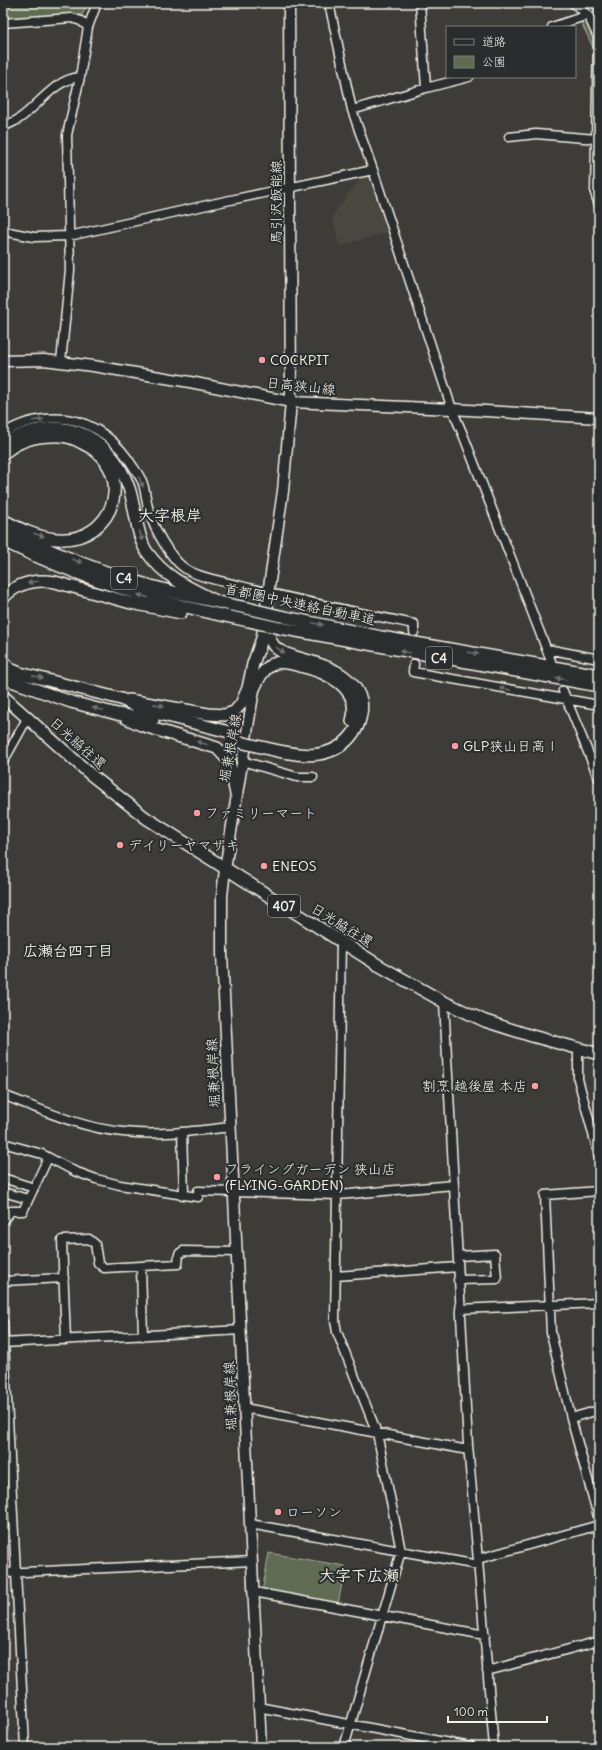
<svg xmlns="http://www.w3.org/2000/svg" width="602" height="1750" viewBox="0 0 602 1750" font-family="Delius,'Klee One',sans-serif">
  <rect width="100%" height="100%" fill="#3d3c38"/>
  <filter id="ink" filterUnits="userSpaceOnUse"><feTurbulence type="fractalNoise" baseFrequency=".025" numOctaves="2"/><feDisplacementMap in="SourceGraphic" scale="8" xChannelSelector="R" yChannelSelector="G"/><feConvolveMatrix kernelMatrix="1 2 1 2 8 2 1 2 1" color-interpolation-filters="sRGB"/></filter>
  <g filter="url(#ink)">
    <path fill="#4a463f" d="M366 174H370L387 233 339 246 332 216 357 183Z"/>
    <path fill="#5f6c53" stroke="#aaae9e" d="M3 3H88L82 15 3 21Z
      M572 3H599V60Z
      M269 1553 345 1566 338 1605 262 1592Z"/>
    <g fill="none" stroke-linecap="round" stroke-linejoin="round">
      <defs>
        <path id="minor" d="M329 3 352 110 373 170 452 409 464 437 551 661
          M420 3 426 88
          M573 3 588 15 598 37 595 193 599 205
          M3 23 72 18 81 21 88 27
          M552 27 588 15
          M352 110 426 88 469 77
          M3 127C8 124 15 122 20 118 39 105 55 79 80 77
          M509 137 536 134 596 139
          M3 231 34 237 69 236 221 202 373 170
          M61 362 70 270 67 135 80 77 88 27 97 3
          M3 434C22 421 42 417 66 419 96 423 119 443 134 468 137 472 140 477 142 481 146 491 146 503 150 514 154 529 170 557 183 567 196 577 221 581 237 585 295 600 355 612 414 624V632
          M547 649 599 659
          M414 664 413 672 599 705
          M563 691 599 779
          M242 761 297 777H313
          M3 762 28 717
          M341 940 335 1321 337 1332 377 1433 401 1551 344 1747
          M444 1002 468 1445 494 1747
          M578 1048V1079L599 1156
          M3 1095C42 1110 81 1128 123 1132 158 1136 195 1131 230 1127
          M182 1132 184 1195 198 1197V1191L338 1195 454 1185
          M3 1143 42 1154 74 1171 96 1179 120 1185 184 1195
          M3 1178 34 1188
          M599 1191 545 1195 551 1333 571 1418 599 1520
          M3 1192 28 1199
          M3 1220 11 1211H23L48 1158
          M458 1256 495 1254 497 1279 458 1280
          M141 1267 143 1336
          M336 1276 458 1267
          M3 1281 64 1278
          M460 1309 599 1303
          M3 1322 25 1747
          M66 1340 62 1240 89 1239 95 1244 98 1263 104 1268 178 1264 179 1254 183 1251 237 1252
          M3 1343 241 1330
          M244 1408 468 1450
          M571 1418 599 1410
          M250 1524 478 1565
          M478 1559 599 1525
          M3 1573 252 1561
          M254 1592 485 1635
          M487 1671 599 1641
          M258 1707 471 1747"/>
        <path id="major" d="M3 361 44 360 93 366 190 382 291 402 452 409 599 418
          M260 649 283 491 291 402 289 3
          M255 683 225 869 222 896V954L261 1747"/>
        <path id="highway" d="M3 444C55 412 109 430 129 488 135 505 137 539 147 552 166 579 190 588 218 602
          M3 454C17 441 35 436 53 436 64 435 73 438 82 443 137 467 117 543 57 539 38 538 20 529 3 520
          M3 529C41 547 81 564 121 577 163 591 208 600 251 609
          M3 541C83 580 162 604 249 621
          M3 598C17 583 35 579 55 582L131 603 181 613
          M280 616 381 637 599 675
          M280 628 599 686
          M3 662 10 669 20 673 121 699 144 710 233 733
          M3 678 71 702 117 714 153 720
          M253 691C258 680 262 670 273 664 281 660 292 664 300 666 326 672 362 687 352 721
          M3 696 90 774 146 818 378 965 444 1002 485 1021 532 1036 599 1054
          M129 700 208 714 225 715 234 712 241 704 248 688 253 664 261 641
          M126 718 141 725 217 748 229 761 236 794
          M257 746C290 754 331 766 354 732 360 725 363 709 361 700 352 672 323 665 299 658 290 655 280 653 274 646 265 635 268 615 267 602"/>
      </defs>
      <use href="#minor" stroke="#f4f1e8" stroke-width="11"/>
      <use href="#major" stroke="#f4f1e8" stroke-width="13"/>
      <use href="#highway" stroke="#f4f1e8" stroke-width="14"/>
      <use href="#minor" stroke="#2a2d2e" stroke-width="8"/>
      <use href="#major" stroke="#2a2d2e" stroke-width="10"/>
      <use href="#highway" stroke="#2a2d2e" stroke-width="11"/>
      <defs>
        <path id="highway-bridge" d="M251 609 280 616
          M249 621 280 628
          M231 740 257 746"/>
      </defs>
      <use href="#highway-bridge" stroke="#f4f1e8" stroke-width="14" stroke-linecap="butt"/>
      <use href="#highway-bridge" stroke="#2a2d2e" stroke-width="11"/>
    </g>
    <defs><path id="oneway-solid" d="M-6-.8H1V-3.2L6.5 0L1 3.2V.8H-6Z"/></defs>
    <g fill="#71726f">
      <use href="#oneway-solid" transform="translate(38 420) rotate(-7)"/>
      <use href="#oneway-solid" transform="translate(141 482) rotate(68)"/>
      <use href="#oneway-solid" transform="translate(39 535) rotate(16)"/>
      <use href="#oneway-solid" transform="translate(141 536) rotate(73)"/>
      <use href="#oneway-solid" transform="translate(77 561) rotate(21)"/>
      <use href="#oneway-solid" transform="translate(33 582) rotate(170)"/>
      <use href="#oneway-solid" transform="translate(143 596) rotate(-164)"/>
      <use href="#oneway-solid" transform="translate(318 624) rotate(12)"/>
      <use href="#oneway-solid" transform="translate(280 650) rotate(34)"/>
      <use href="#oneway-solid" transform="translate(405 652) rotate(-170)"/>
      <use href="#oneway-solid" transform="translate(473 653) rotate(10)"/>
      <use href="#oneway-solid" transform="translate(38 677) rotate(14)"/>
      <use href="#oneway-solid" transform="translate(561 679) rotate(-170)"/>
      <use href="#oneway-solid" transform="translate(505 689) rotate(-169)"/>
      <use href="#oneway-solid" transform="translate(159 705) rotate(11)"/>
      <use href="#oneway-solid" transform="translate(98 709) rotate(-165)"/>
      <use href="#oneway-solid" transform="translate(202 743) rotate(-162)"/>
    </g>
  </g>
  <g fill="#ff9aa2" stroke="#2a2d2e" stroke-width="1.5">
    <circle cx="262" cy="360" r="4"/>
    <circle cx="455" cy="746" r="4"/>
    <circle cx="197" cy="813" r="4"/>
    <circle cx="120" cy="845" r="4"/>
    <circle cx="264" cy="866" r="4"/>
    <circle cx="535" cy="1086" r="4"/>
    <circle cx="217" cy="1177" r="4"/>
    <circle cx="278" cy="1512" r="4"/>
  </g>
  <g text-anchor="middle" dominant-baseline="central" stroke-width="4" stroke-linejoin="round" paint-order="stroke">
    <g fill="#2a2d2e" stroke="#b7b6b0" stroke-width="1">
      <rect x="111" y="567" width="26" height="22" rx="3"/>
      <rect x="426" y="647" width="26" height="22" rx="3"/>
      <rect x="268" y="895" width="32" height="22" rx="3"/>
    </g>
    <g font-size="13" font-weight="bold" fill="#f4f1e8">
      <text x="124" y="578">C4</text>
      <text x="439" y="658">C4</text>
      <text x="284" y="906">407</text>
    </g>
    <g font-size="14" fill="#f4f1e8" stroke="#2a2d2e">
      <text transform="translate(276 202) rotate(-90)">馬引沢飯能線</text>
      <text transform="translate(301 386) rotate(6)">日高狭山線</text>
      <text transform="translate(300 604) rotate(12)">首都圏中央連絡自動車道</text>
      <text transform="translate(78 743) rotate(42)">日光脇往還</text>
      <text transform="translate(230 748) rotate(-80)">堀兼根岸線</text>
      <text transform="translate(342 925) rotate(32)">日光脇往還</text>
      <text transform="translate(213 1073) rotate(-93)">堀兼根岸線</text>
      <text transform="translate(230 1396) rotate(-92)">堀兼根岸線</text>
    </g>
    <g font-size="14" fill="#f4f1e8" stroke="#2a2d2e" text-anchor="start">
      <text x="270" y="360">COCKPIT</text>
      <text x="463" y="746">GLP狭山日高Ⅰ</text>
      <text x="205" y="813">ファミリーマート</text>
      <text x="128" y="845">デイリーヤマザキ</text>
      <text x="272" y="866">ENEOS</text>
      <text x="527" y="1086" text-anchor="end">割烹 越後屋 本店</text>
      <text x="225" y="1169">フライングガーデン 狭山店<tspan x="225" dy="16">(FLYING-GARDEN)</tspan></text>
      <text x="286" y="1512">ローソン</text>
    </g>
    <g font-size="15" font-weight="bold" fill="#f4f1e8" stroke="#2a2d2e">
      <text x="68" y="950">広瀬台四丁目</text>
    </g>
    <g font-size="16" font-weight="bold" fill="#f4f1e8" stroke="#2a2d2e">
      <text x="170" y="515">大字根岸</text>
      <text x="359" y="1575">大字下広瀬</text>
    </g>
  </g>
  <rect width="602" height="1750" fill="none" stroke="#2a2d2e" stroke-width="16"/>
  <rect x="8" y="8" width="586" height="1734" fill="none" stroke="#f4f1e8" stroke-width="1.5" filter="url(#ink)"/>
  <rect x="446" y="26" width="130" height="52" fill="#2a2d2e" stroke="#7b7b78"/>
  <rect x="454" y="39" width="20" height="6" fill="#2a2d2e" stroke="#7b7b78"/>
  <text x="482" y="46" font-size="12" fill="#f4f1e8">道路</text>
  <rect x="454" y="56" width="20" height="12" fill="#5f6c53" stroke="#7b7b78"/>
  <text x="482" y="66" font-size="12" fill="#f4f1e8">公園</text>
  <path d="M448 1716v6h99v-6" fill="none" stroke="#f4f1e8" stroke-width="2"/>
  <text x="454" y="1716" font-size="12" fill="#f4f1e8" stroke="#2a2d2e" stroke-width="3" paint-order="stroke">100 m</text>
</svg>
